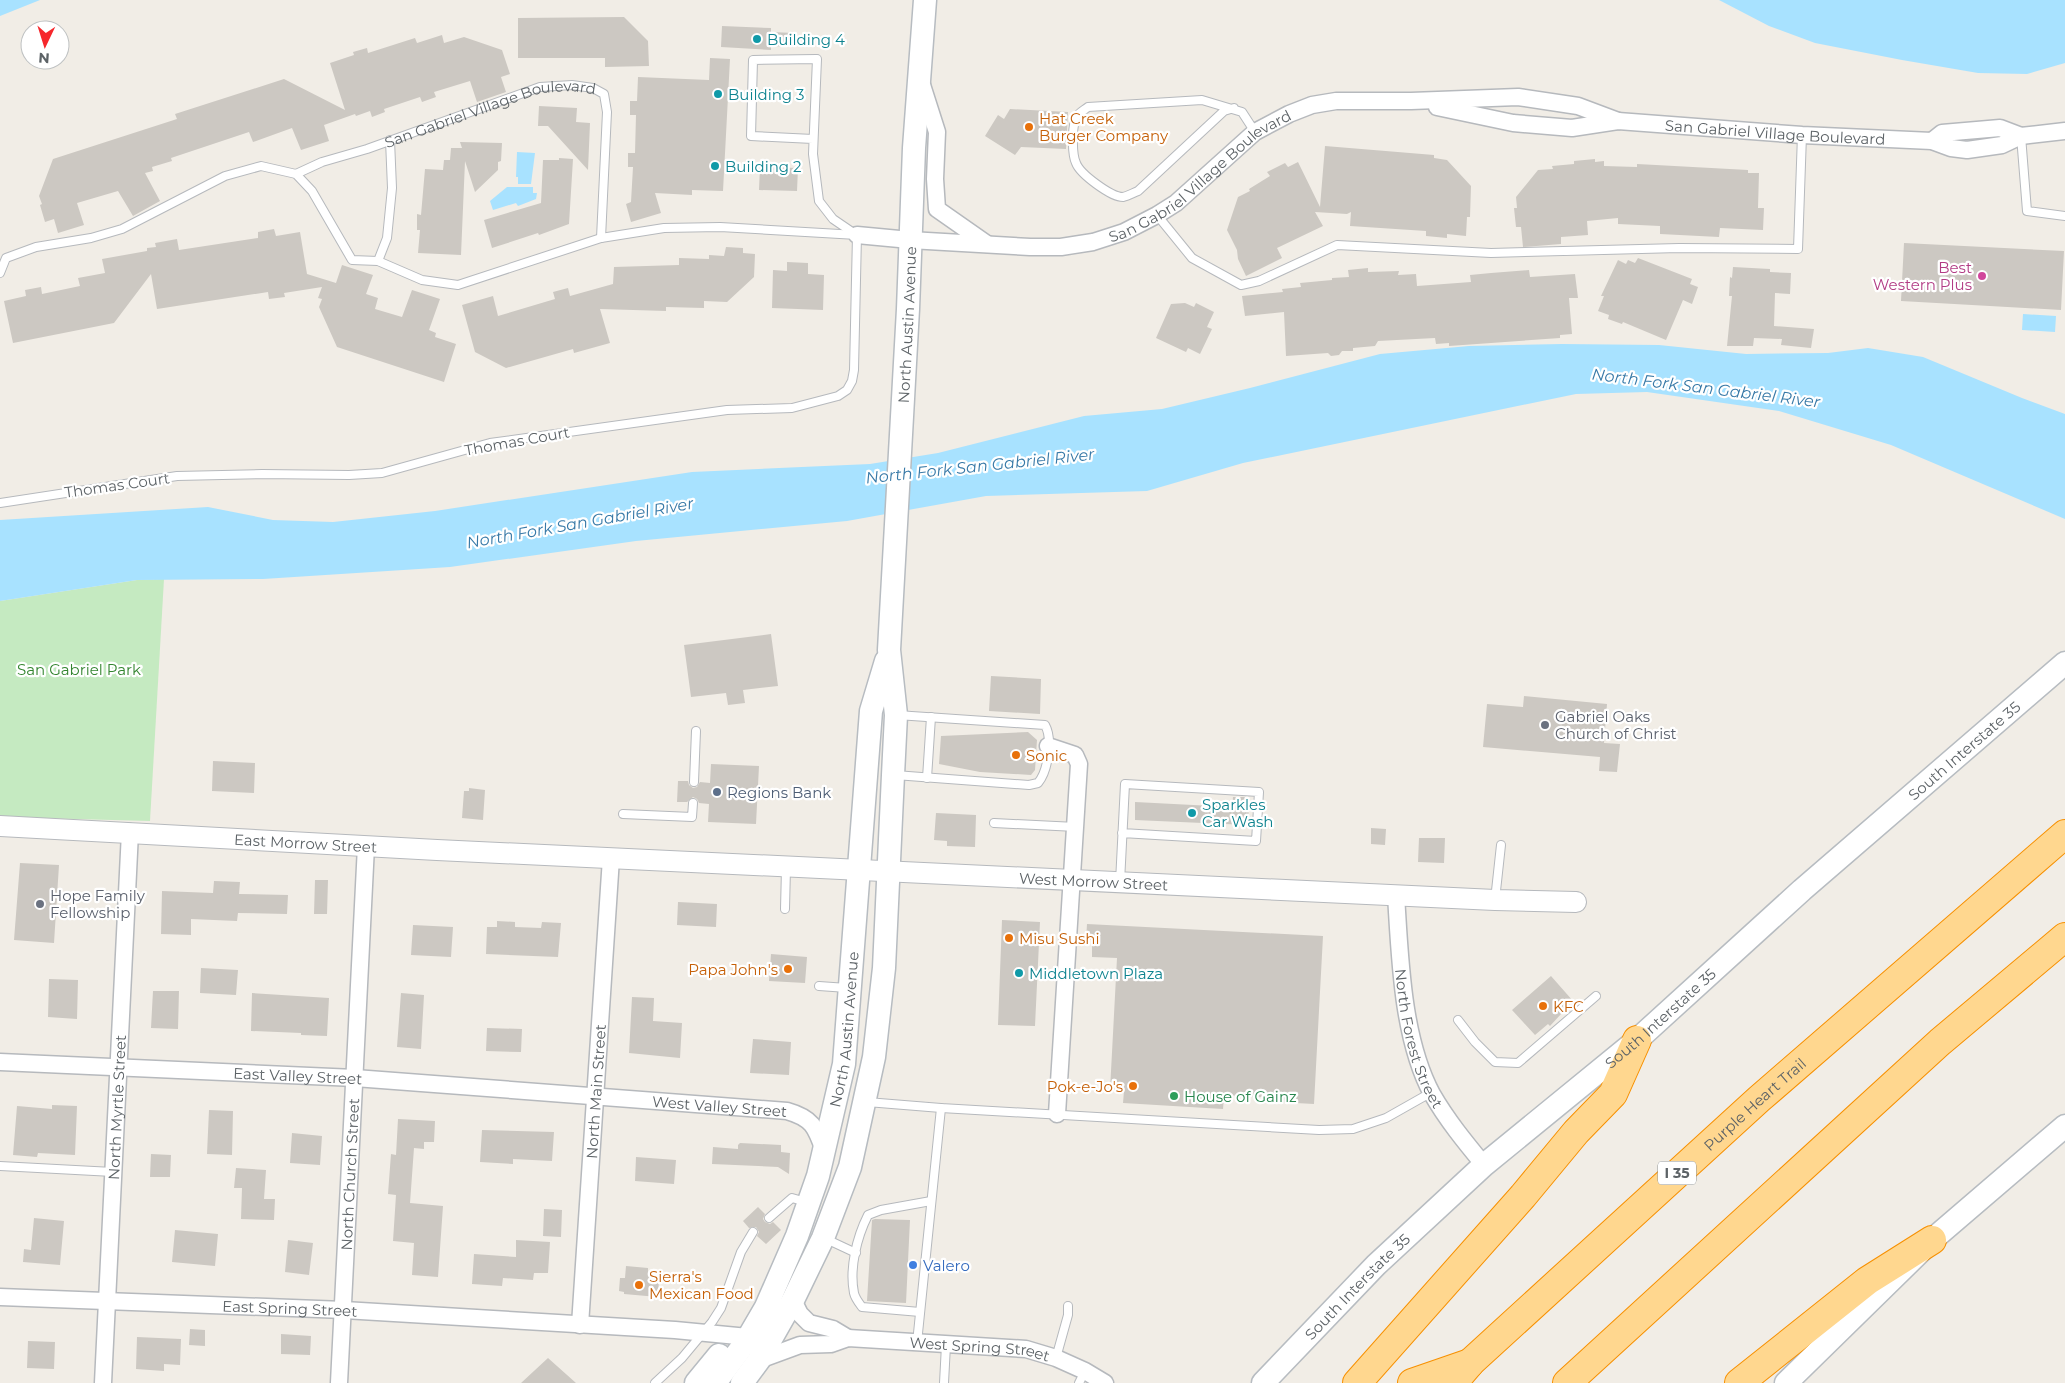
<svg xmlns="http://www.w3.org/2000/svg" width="2065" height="1383" viewBox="0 0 2065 1383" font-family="Montserrat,sans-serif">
  <rect width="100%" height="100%" fill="#f1ede6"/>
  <path fill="#c5eac1" d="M164 579 150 821 0 817V601L137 580Z"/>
  <path fill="#a8e2ff" d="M0 0H40L0 16Z
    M1719 0H2065V63L2027 74 1978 73 1902 60 1815 43 1769 26Z
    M517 152 535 153 531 184H518V177H516Z
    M507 187H533V193H537L536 199 518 206 516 203 493 210 490 201Z
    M2023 314 2056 316 2055 332 2022 330Z
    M1562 344 1659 345 1746 354 1828 353 1868 348 1923 357 2022 398 2065 414V519L1891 445 1779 411 1647 392 1576 394 1243 463 1147 491 986 496 847 521 636 541 450 567 263 579 137 580 0 601V520L208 507 273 520 333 522 435 511 692 472 870 464 938 453 1084 416 1162 409 1250 388 1380 354 1469 346Z"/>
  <path fill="#ccc8c2" d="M624 17 648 41 649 66 605 67V58H518V18Z
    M722 26 771 28V32L794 33 793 47 771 46V50L721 47Z
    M442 35 444 43 464 37 502 50 510 74 501 77 506 92 477 102 470 81 434 92 436 97 422 102 420 97 384 109 385 112 372 117 370 111 356 116 355 114 324 125 329 141 301 150 292 128 253 142 249 132 171 158 172 161 152 167 153 171 145 173 160 201 133 216 118 191 77 203 84 225 58 233 54 219 45 222 40 205 42 204 39 196 53 159 177 119 175 114 284 79 345 110 330 63 354 55 353 52 367 48 368 53 415 38 417 43Z
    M710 58 730 59 723 191 692 190V195L655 193 661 213 631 222 626 204 631 202 633 167H628V153H635L636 115H630V101H637L638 77 709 80Z
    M539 106 577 108 576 122 590 123 588 170 548 126H538Z
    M1010 109 1068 112 1066 149 1021 147 1015 155 985 136 998 115 1004 119Z
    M460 142 502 143 501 161 498 162V170L475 192 465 161 461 255 418 253 420 230H417V214L421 215 425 169 443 170 444 160H450L451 148H462Z
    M1325 146 1434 155V158L1447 160 1471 186 1470 217H1467L1466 236 1447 234V238L1426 236V231L1350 226 1351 212 1347 214 1315 212 1323 226 1277 248 1282 258 1246 276 1238 259 1237 250 1227 230 1238 197 1250 191 1249 189 1270 176 1267 172 1285 163 1288 167 1298 162 1320 207Z
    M559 158 573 159 569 224 539 235 538 233 492 248 484 220 541 203 543 160H559Z
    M1595 159V162L1604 161V166L1637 167V164L1656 165 1748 170V173H1759L1758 208H1764L1763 230 1720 228 1719 237 1660 234V226L1618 224V218L1587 221 1588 235 1561 237V244L1523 247 1521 227H1516L1514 208H1517L1516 197 1538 170 1553 169 1552 166 1574 164V161Z
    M760 167 798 168 797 191 759 190Z
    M274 229 276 236 300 232 307 274 336 283 342 265 373 275 366 294 378 298 375 309 402 317 412 290 440 299 429 330 436 333 435 337 456 344 444 382 337 347 319 307 322 299 318 298 322 287 284 293 285 297 269 299 268 292 157 309 151 274 114 323 13 343 4 301 26 296 25 290 41 287 42 294 80 286 78 278 105 273 102 259 147 251V248L156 247 155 243 177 239 179 250 258 238V232Z
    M1904 243 2064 251 2061 310 1901 301Z
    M726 247 743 248V253L755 254 754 277 727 302 704 301V308L666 307V311L600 309 610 343 574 353 573 349 506 368 475 352 462 305 493 296 498 316 555 299 553 292 568 288 570 296 613 284 614 267 679 265V258L709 259V255L724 256Z
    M1638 258 1692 279 1690 284 1698 287 1692 304 1683 300 1666 340 1623 322 1622 324 1608 319 1609 315 1598 311 1604 296H1601L1618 260 1626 264 1628 260 1635 263Z
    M787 262 808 263V274L824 275 823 310 772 308 773 270 787 271Z
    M1733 267 1770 269V272L1791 273 1790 294 1775 293 1774 326 1814 329 1811 348 1781 345 1782 339 1754 338 1753 346H1727L1732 296H1729L1730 277 1732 278Z
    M1368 268V272L1399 271 1398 275 1416 274 1417 286 1471 282 1470 275 1491 273 1529 270 1530 277 1575 274 1578 298H1569L1572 334 1560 335V338L1449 346V343L1436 344 1435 338 1378 341 1375 346 1353 348V351H1342L1339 355 1331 356 1328 353 1286 356 1284 312 1245 316 1242 296 1283 292 1282 289 1301 287 1300 283 1332 280V278L1349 277 1348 270Z
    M1185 303 1194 307 1196 303 1214 312 1207 327 1212 329 1200 354 1188 348 1186 352 1156 338 1171 304Z
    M771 634 778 686 743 690 745 703 728 705 726 693 691 697 684 645Z
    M991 676 1041 679 1040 714 989 711Z
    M1524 696 1607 704 1604 743 1620 744 1617 772 1599 771 1600 757 1483 747 1487 704 1523 707Z
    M1028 732 1037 740 1035 770 1031 775 980 772 939 764 941 736Z
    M213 761 255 763 254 793 212 791Z
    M711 764 759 766 756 824 708 822 709 804 699 803 697 799 693 797 687 802H677L678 781H688L689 785 693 788 697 787 700 782 710 783Z
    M469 788 485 790 483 820 462 818 464 791H469Z
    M1233 797H1249L1248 825 1135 820V802L1232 807Z
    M936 813 976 815 975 847 947 846V841L934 840Z
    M1371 828 1386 829 1385 845 1371 844Z
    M1419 838H1445L1444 863 1418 862Z
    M20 863 59 865 54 943 14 940Z
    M315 880H328L327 914H314Z
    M214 881 240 882 239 894 288 895 287 914 238 913 237 921 191 919V935L161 934 162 891 213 893Z
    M678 902 717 904 716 927 677 925Z
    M1002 920 1040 922 1035 1026 998 1025Z
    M497 921 515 922V927L541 928 542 922 561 923 558 957 486 954 487 927H497Z
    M1087 924 1323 936 1314 1104 1278 1102 1279 1098 1224 1095 1223 1109 1123 1103 1124 1091 1110 1090 1117 958 1092 957V940H1086Z
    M413 925 453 927 451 957 411 955Z
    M771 954 807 957 805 983 769 981Z
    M201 968 238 970 236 995 200 993Z
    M1551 976 1573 1001 1550 1026 1548 1024 1535 1035 1512 1010Z
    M49 979 78 980 77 1019 48 1017Z
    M153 991H179L178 1029 151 1028Z
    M252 993 329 998 327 1036 301 1035V1033L251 1031Z
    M401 993 424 995 421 1049 397 1047Z
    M632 997 654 998 653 1021 682 1023 680 1058 629 1053Z
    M487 1028 522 1029 521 1052 486 1051Z
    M753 1039 791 1042 789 1075 750 1073Z
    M52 1105 77 1106 75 1155 38 1153 37 1157 13 1155 17 1106 52 1109Z
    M209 1110 233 1111 232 1155 207 1154Z
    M398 1119 435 1121 434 1142H424V1149L414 1148 410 1203 443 1206 438 1277 412 1275 414 1243 393 1241 396 1195 388 1194 391 1154 396 1155Z
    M482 1130 554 1132 552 1161 513 1159V1164L480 1162Z
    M292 1133 322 1136 320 1165 290 1163Z
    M740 1143 781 1145V1152L790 1153 789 1174 778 1167 712 1164 713 1147 738 1149V1145Z
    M151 1154 171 1155 170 1177H150Z
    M636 1157 676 1160 674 1184 635 1181Z
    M236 1168 266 1170 264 1199H275L274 1220 241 1219 242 1188H234Z
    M758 1207 765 1214 763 1219 765 1222 770 1224 773 1222 781 1230 766 1244 757 1236 759 1232 756 1227 749 1228 743 1221Z
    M544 1209 562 1210 561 1237 543 1236Z
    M34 1218 64 1221 60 1265 23 1262 24 1249 31 1250Z
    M875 1219 910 1220 906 1303 867 1301 872 1220Z
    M175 1230 218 1234 215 1266 172 1262Z
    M288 1240 313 1243 309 1275 285 1272Z
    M516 1240 550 1242 548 1273H534L533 1280 503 1278 502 1286 472 1284 474 1254 516 1257Z
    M626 1266 648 1268V1276L659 1277 658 1297 624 1294V1292L619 1291 620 1278H625Z
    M190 1329 205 1330V1346L189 1345Z
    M281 1334 311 1336 310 1355 281 1354Z
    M137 1337 181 1339 180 1365 164 1364V1371L136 1369Z
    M28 1341 55 1342 54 1369 27 1368Z
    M548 1358 576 1383H521Z"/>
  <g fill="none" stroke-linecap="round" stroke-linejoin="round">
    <defs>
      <g id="service">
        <path d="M1234 108 1224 111 1138 191C1133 193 1128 196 1123 197 1111 197 1080 174 1076 163 1072 155 1072 130 1075 121 1076 114 1083 111 1088 107L1202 100 1242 112 1255 132"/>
        <path d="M2021 136 2027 211 2065 216"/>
        <path d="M813 139 751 136 753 60 817 59 813 154 819 201 833 219 855 234"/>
        <path id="s1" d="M296 174 322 162 367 149 540 87 572 85 593 88 604 94 607 112 601 238"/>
        <path d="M1157 215 1192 258 1241 285 1259 281 1337 245 1491 253 1679 248 1798 249 1802 135"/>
        <path d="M378 261 387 238 392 188 390 140"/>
        <path d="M0 273 6 258 36 247 91 238 122 229 225 176 261 166 296 174 312 191 352 260 378 261 422 280 458 285 601 238 664 228 720 227 857 235"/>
        <path d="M0 503 177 476 262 474 349 475 382 473 490 443 727 410 792 408 838 396 847 390 852 381 854 370 857 235"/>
        <path d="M895 775 1029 785 1038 783C1048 771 1053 739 1045 725L897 715"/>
        <path d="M927 778 931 717"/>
        <path d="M694 782 696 731"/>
        <path d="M623 814 692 817 693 803"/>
        <path d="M994 823 1076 827"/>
        <path d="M1120 882 1125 784 1259 792 1256 841 1122 833"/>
        <path d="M1495 900 1501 845"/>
        <path d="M785 909 786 868"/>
        <path d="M819 986 847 988"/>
        <path d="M1458 1020 1475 1042 1495 1062 1518 1063 1596 996"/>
        <path d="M867 1102 941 1108 1319 1130 1353 1129 1386 1118 1432 1092"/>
        <path d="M0 1166 113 1172"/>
        <path d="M769 1218 792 1198 806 1202"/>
        <path d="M826 1239 856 1253"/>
        <path d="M920 1312 862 1307C859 1303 855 1298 854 1293 849 1268 857 1237 868 1215L881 1210 931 1201"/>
        <path d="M917 1343 941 1108"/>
        <path d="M1056 1358 1068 1315V1306"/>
        <path d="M655 1383 682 1358 712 1322 721 1308 741 1252 753 1232"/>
        <path d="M944 1383 946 1345"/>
        <path d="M1079 1383 1085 1371"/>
      </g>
      <g id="minor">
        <path d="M922 85 937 132 935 179 937 209 987 244"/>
        <path id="s2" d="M1437 107 1513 123 1572 128 1618 121 1802 135 1932 141 1951 148 1967 150 2002 145 2021 136 2065 131"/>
        <path d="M1932 141 1942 133 2000 128 2021 136"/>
        <path id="s3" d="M857 235 910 240 1030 247H1061L1093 242 1124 232 1157 215 1176 203 1255 132 1289 114 1312 105 1336 101H1411L1518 97 1578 106 1618 121"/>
        <path d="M1048 746 1075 755 1079 764 1057 1114"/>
        <path id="s4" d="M1396 895C1400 958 1402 1038 1432 1094 1447 1120 1465 1142 1484 1165"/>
        <path id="s5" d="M0 1062 355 1078 787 1111C812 1118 816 1127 824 1151"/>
        <path id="s6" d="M0 1297 344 1310 675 1330 748 1337"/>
        <path d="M793 1300 800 1314 809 1323 833 1329 848 1338"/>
        <path id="s7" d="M580 1325 611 858"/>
        <path id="s8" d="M759 1360 800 1345 831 1344 848 1338 1026 1349 1056 1358 1085 1371 1105 1383"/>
        <path id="s9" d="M103 1383 130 832"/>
        <path id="s10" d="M339 1383 366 846"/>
      </g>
      <g id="tertiary">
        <path id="s11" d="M0 826 437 850 1495 900 1576 902"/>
      </g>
      <g id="secondary">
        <path d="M696 1383 719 1355"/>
        <path id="s12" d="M715 1383 745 1343 766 1307 797 1236 818 1176 844 1064 871 711 886 661"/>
        <path id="s13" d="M742 1383 759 1360 793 1300 823 1238 850 1167 874 1057 884 968 893 775 896 715 889 650 908 309 914 148 925 0"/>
        <path id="s14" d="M1263 1383 1376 1265 1484 1165 1637 1040 1802 890 2065 663"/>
        <path d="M1786 1383 1932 1240 2065 1126"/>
      </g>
      <g id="motorway">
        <path d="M1357 1383 1523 1196 1576 1132 1613 1094 1637 1040"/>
        <path d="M1412 1383 1470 1363"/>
        <path id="s15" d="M1453 1383 1471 1362 1759 1099 2065 834"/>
        <path d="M1567 1383 1940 1042 2065 937"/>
        <path d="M1739 1383 1867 1281 1932 1240"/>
      </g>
    </defs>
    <use href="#service" stroke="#b6b9bd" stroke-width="10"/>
    <use href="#minor" stroke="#b6b9bd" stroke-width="19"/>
    <use href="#tertiary" stroke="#b6b9bd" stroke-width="22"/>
    <use href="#secondary" stroke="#b7bcc1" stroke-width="25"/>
    <use href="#motorway" stroke="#f79000" stroke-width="30"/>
    <use href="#service" stroke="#fff" stroke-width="8"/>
    <use href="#minor" stroke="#fff" stroke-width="16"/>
    <use href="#tertiary" stroke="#fff" stroke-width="20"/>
    <use href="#secondary" stroke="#fff" stroke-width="22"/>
    <use href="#motorway" stroke="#ffd78f" stroke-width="28"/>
  </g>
  <g fill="#0f9aa8" stroke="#fff" stroke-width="2">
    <circle cx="757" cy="39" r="5"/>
    <circle cx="718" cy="94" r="5"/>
    <circle cx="715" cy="166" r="5"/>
    <circle cx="1192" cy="813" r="5"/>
    <circle cx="1019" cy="973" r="5"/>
  </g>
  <g fill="#e8710a" stroke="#fff" stroke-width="2">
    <circle cx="1029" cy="127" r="5"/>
    <circle cx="1016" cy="755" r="5"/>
    <circle cx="1009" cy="938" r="5"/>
    <circle cx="788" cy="969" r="5"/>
    <circle cx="1543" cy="1006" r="5"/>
    <circle cx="1133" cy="1086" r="5"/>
    <circle cx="639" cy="1285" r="5"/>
  </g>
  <circle fill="#d1479c" stroke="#fff" stroke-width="2" cx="1982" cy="276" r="5"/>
  <g fill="#6b7280" stroke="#fff" stroke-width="2">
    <circle cx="1545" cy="725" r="5"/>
    <circle cx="40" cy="904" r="5"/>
  </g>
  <circle fill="#5c6f8a" stroke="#fff" stroke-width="2" cx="717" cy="792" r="5"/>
  <circle fill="#2e9e5b" stroke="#fff" stroke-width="2" cx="1174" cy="1096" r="5"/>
  <circle fill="#3f7fe0" stroke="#fff" stroke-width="2" cx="913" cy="1265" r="5"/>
  <g text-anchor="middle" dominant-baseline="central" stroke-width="4.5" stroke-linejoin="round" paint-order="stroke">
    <rect fill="#fff" stroke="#8e9295" stroke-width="1" x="1658" y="1161.5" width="38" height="23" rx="4"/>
    <g font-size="14" font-weight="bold" fill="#5d6367">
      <text x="1677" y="1173">I 35</text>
    </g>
    <g font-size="15" fill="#0d838f" stroke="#fff" text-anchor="start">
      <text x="767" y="39">Building 4</text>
      <text x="728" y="94">Building 3</text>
      <text x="725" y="166">Building 2</text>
      <text x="1202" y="804">Sparkles<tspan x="1202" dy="17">Car Wash</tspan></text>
      <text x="1029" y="973">Middletown Plaza</text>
    </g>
    <g font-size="15" fill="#c56008" stroke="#fff" text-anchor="start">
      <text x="1039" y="118">Hat Creek<tspan x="1039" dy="17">Burger Company</tspan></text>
      <text x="1026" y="755">Sonic</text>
      <text x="1019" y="938">Misu Sushi</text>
      <text x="778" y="969" text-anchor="end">Papa John's</text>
      <text x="1553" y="1006">KFC</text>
      <text x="1123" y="1086" text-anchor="end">Pok-e-Jo's</text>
      <text x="649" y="1276">Sierra's<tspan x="649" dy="17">Mexican Food</tspan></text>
    </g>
    <g font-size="15" fill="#5d6367" stroke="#fff">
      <text stroke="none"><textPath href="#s1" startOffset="205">San Gabriel Village Boulevard</textPath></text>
      <text stroke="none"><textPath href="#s2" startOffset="341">San Gabriel Village Boulevard</textPath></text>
      <text stroke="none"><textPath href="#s3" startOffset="364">San Gabriel Village Boulevard</textPath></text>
      <text stroke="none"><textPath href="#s13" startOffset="1089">North Austin Avenue</textPath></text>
      <text transform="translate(517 441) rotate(-10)">Thomas Court</text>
      <text transform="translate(117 485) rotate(-8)">Thomas Court</text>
      <text stroke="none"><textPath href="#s14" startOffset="945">South Interstate 35</textPath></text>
      <text stroke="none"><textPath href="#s11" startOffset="306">East Morrow Street</textPath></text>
      <text stroke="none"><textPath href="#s11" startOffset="1095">West Morrow Street</textPath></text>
      <text stroke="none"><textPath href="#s14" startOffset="540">South Interstate 35</textPath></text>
      <text stroke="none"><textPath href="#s12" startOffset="382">North Austin Avenue</textPath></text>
      <text stroke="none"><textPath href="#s4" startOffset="146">North Forest Street</textPath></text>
      <text stroke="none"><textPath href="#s5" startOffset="298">East Valley Street</textPath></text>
      <text stroke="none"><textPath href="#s7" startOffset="234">North Main Street</textPath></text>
      <text stroke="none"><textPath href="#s15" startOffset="411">Purple Heart Trail</textPath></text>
      <text stroke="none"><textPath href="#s5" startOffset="721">West Valley Street</textPath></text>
      <text stroke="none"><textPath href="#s9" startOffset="276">North Myrtle Street</textPath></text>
      <text stroke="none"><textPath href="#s10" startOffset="209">North Church Street</textPath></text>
      <text stroke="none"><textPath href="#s14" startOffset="135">South Interstate 35</textPath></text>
      <text stroke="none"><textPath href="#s6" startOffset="290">East Spring Street</textPath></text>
      <text stroke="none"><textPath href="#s8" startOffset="225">West Spring Street</textPath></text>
    </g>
    <g font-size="15" fill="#b23c85" stroke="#fff" text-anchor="end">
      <text x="1972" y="267">Best<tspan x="1972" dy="17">Western Plus</tspan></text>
    </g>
    <g font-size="15" fill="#33852f" stroke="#fff">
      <text x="79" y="669">San Gabriel Park</text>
    </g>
    <g font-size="15" fill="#5b616d" stroke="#fff" text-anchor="start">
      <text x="1555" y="716">Gabriel Oaks<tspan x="1555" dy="17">Church of Christ</tspan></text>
      <text x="50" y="895">Hope Family<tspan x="50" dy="17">Fellowship</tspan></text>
    </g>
    <g font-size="15" fill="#4e5e75" stroke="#fff" text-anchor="start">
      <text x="727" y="792">Regions Bank</text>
    </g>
    <g font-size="15" fill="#27864d" stroke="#fff" text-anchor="start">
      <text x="1184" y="1096">House of Gainz</text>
    </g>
    <g font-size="15" fill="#366cbe" stroke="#fff" text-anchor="start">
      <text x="923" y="1265">Valero</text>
    </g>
    <g font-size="16" font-style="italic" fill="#3779a7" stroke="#fff">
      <text transform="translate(1706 388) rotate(7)">North Fork San Gabriel River</text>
      <text transform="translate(980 466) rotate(-6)">North Fork San Gabriel River</text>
      <text transform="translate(580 523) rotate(-10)">North Fork San Gabriel River</text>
    </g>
  </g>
  <g transform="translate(45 45) rotate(184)"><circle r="24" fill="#ffffff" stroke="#bec1c2"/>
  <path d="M0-4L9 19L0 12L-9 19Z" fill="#f6272c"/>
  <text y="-8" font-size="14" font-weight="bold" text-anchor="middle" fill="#5d6367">N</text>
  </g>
</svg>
